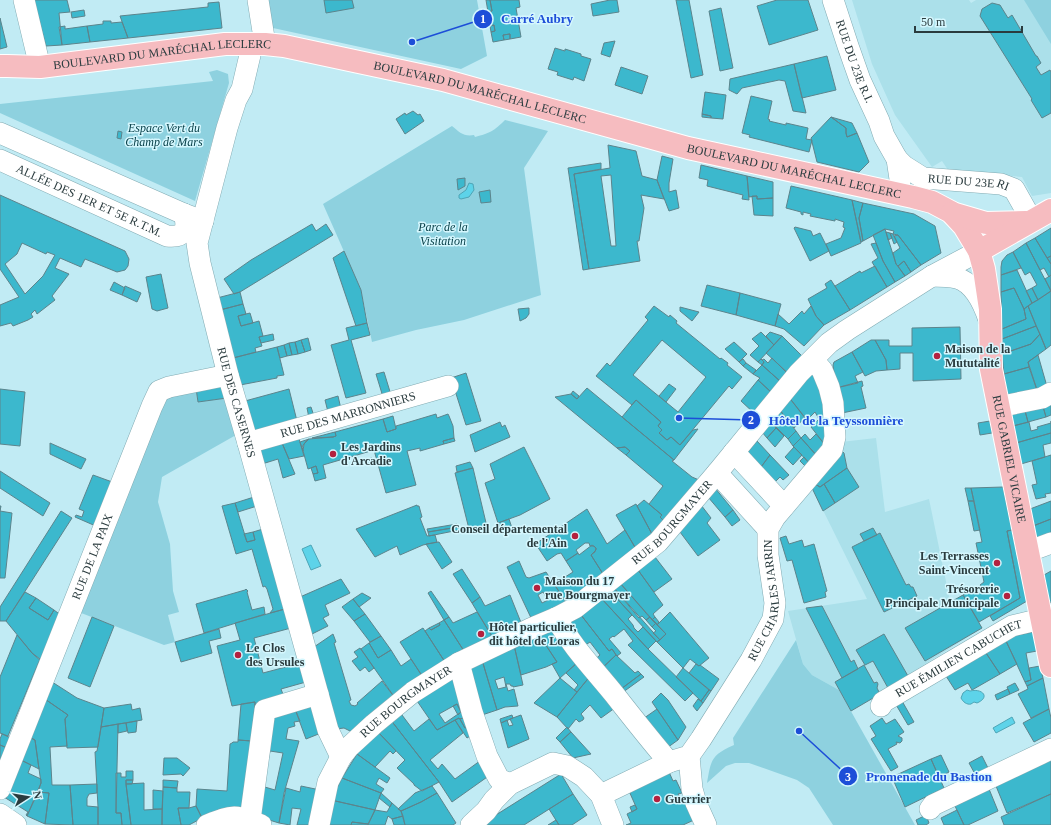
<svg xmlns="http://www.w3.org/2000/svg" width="1051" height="825" viewBox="0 0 1051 825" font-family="Georgia,serif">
  <rect width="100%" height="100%" fill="#c1ebf4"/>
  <path fill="#abe0ea" d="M852 0H969L971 3 976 0H1051V193L1032 196 1022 177 948 170 942 161 932 167 895 115 872 64Z
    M876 438 885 512 929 499 950 601 963 595 982 628 851 711 839 690 812 675 803 664 788 611 867 599 812 488 847 468 841 442Z"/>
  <path fill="#8ed1df" d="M268 0H477L487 56 461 69 273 28Z
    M1024 0H1051V44Z
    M217 70 228 74 229 83 195 201 0 113V104L213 81 209 72Z
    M505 120 548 131 524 168 541 295 464 320 416 330 372 342 361 290 323 204 452 126C459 132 464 137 474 135L475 137C490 133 494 131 505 120Z
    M196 388 198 402 227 398 236 435 162 477 158 502 170 544 173 591 179 612 168 615 175 642 164 645 76 611 156 408 170 392Z
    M796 640 803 664 812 675 839 690 915 825H833L809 788 797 780 749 763H735L726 766 707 783C711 760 711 755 734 745L733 738Z"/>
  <path fill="#5dd3e9" stroke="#4ea5b6" d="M469 183 473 184 474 190 469 197 461 199 459 198V195L466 190Z
    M311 545 321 566 311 570 302 549Z
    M967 690 970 691C982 688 991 697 977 703L974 702 971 704C967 705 963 702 961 698L963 693Z
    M1012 717 1015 723 996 733 993 728Z"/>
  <path fill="#3cb8cd" stroke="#5c848c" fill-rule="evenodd" d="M34 0H67L70 12 59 13 62 45 46 46Z
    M324 0H352L354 8 326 13Z
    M486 0H490L492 11 488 12Z
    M490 0H519L520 7 516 8 521 37 510 39V34L503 35 504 40 493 42 491 32 495 31 494 25 490 26 488 12 492 11Z
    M610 0H617L619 12 593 16 591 4Z
    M676 0H689L703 75 691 78Z
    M777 0H808L818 30 769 45 757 6Z
    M219 2 222 28 128 38 120 16 208 7V3Z
    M992 3 1000 5 1008 18 1012 15 1036 56H1037L1041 63 1036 67 1041 75 1050 70 1051 72V113L1042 118 1031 100 1032 99 980 16 982 9Z
    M721 8 733 68 720 71 709 11Z
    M84 10 85 16 72 18 71 12Z
    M0 18 7 47 0 49Z
    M103 21H111V23L122 22 128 38 90 42 87 26 103 24Z
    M494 25 495 31 491 32 490 26Z
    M65 26V29L87 26 90 42 62 45 59 27Z
    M510 34V39L504 40 503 35Z
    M615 41 610 57 601 54 604 43Z
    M555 48 565 51V49L581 54V56L591 59 584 81 574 77 573 80 557 75 558 72 548 69Z
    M827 56 836 90 802 98 794 64Z
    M794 64 806 113 793 111 785 81 779 80 742 88 737 94 729 90 730 79Z
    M621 67 648 76 642 94 615 85Z
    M705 92 726 95 723 119 711 118V116L702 114Z
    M751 96 772 101 768 119 770 120 769 121 786 125V123L808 128 806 139 812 140 809 152 749 137 750 135 742 133Z
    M413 111 418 115 420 114 424 121 405 134 396 119 405 113 406 115Z
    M702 114 711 116V118L702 117Z
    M831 117 846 128V133L847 137 857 133 869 162 859 172 817 162 811 138Z
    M831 117 852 123 857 133 847 137 846 133V128Z
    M118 131 122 132 121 139 117 138Z
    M608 145 636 151 642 176 657 180 664 199 641 195 644 208 639 241H637L640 261 589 269 574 174 610 168ZM611 175 616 246H611L601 176Z
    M662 156 673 159 669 183V192L676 190 679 208 669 211 657 180Z
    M601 163V169L574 174 589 269 583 270 568 168Z
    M701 165 747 176 749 200 742 199 743 195 707 186 708 180 699 178Z
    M747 176 773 182V198L757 199V196L749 197Z
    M465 178V186L458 190 457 179Z
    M791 186 852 200 861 243 831 256 826 244 841 238 845 228 843 227 844 222 835 219V221L810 216 811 214 803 212V215L801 214V212L786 208Z
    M490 190 491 202 481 203 479 192Z
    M0 195 125 251 129 259 128 266 125 270 117 272 85 259 81 267 60 258 55 268 69 274 52 296 55 300 37 314 35 310 31 314 33 317 28 320 13 326 11 323 0 326V305L19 297 0 269ZM22 243 46 254 47 252 55 255 43 276 25 294 5 264 17 254Z
    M752 196H757V199L773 198V216L754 215Z
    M852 200 863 203 859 218 863 241 861 242Z
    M863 203 914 214 935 226 941 253 921 265 898 235 893 234 894 231 885 229 863 241 859 218Z
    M312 224 316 231 326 224 333 235 240 292 234 294 224 279 251 260Z
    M795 227 811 231 813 236 820 233 829 251 810 261 794 228Z
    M1051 228V256L1047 258 1035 238Z
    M885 229 896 264 905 276 895 282 883 261 873 235Z
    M886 232 890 233 892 238 888 240Z
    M890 233 893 234 897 242 894 244Z
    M898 235 921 265 911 272 904 261 898 266 896 264 893 253 900 248 894 236Z
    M1035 238 1051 264V275L1049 277 1044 268 1040 270 1026 243Z
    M876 243 883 261 895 282 887 287 872 262 878 258 871 244Z
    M1026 243 1051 291 1038 300 1032 288 1037 285 1030 272 1025 275 1013 252Z
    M344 251 361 290 367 323 356 326 333 258Z
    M1013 252 1021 268 1001 275V267L1002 261 1007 255Z
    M1051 256V264L1047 258Z
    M904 261 911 272 905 276 898 266Z
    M875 266 887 287 850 310 835 286 860 271 861 273Z
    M1017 270 1032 303 1024 309 1014 288 1001 292V275Z
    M161 274 168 308 157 311 152 309 146 277Z
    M1051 275V291L1045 279Z
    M831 280 850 310 824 325 816 316 808 299 827 288 825 284Z
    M114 282 125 288 122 295 110 290Z
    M707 285 740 293 736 315 701 306Z
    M125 286 141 293 137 302 122 295Z
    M1014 288 1024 309 1026 319 1002 329 1001 292Z
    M1032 288 1038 300 1032 303 1026 291Z
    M1051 291V345L1046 349 1028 306Z
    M240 292 243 304 220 310 217 298Z
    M740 293 781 304 775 326 736 315Z
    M243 304 246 314 238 316 241 326 259 321 263 336 259 337 262 346 255 348 256 352 233 358 220 310Z
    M654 306 669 317 670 315 677 321 676 323 720 359 721 358 728 363 727 365 742 377 732 389 729 386 680 445 671 437 667 440 659 433 662 430 658 426 661 422 636 400 632 405 596 376 607 363 610 366 648 320 645 317ZM662 340 706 377 678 412 633 375Z
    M811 306 816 316 824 325 804 346 784 329 775 326 778 314 789 324 802 311 804 314Z
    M1028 306 1036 326 1002 339V329L1026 319 1024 309Z
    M680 307 699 312 692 321 680 311Z
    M529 308V314L526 318 520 321 518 309Z
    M250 313 253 323 241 326 238 316Z
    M367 323 370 335 351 340 366 393 346 398 331 345 349 340 346 328Z
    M1036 326 1040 334 1031 344 1002 354V339Z
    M960 327 961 379 913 381V353H900V369L887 370 886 360 875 340H889V346H912V328Z
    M761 332 774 345 758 362 750 355 759 346 752 339Z
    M770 332 782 336 774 345 766 336Z
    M273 334 274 340 261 343 259 337Z
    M1040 334 1046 349 1028 362 1029 367 1004 374 1002 354 1031 344Z
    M782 336 804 358 789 374 766 353Z
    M308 338 311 350 305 352 301 340Z
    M301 340 305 352 298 354 295 342Z
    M871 340H875L886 360 887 370 876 371 865 376 852 352Z
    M295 342 298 354 292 355 289 343Z
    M734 342 747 354 739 362 725 349Z
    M289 343 292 355 287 356 284 345Z
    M284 345 287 356 280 358 277 347Z
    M277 347 284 375 277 376V378L240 385 233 358Z
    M852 352 863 372 855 376 858 383 836 388 833 365 834 362Z
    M1038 355 1048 390 1039 396 1028 362Z
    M772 358 787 373 781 382 762 365 764 362 762 360 764 359 768 363Z
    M743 359 746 363 743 366 739 362Z
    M761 359 764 362 762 365 758 362Z
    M746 363 756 370 753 374 743 366Z
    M762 365 781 382 772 393 758 380 760 378 753 374Z
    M1029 367 1039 396 1008 403 1004 374Z
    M384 372 391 395 383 397 376 374Z
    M466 373 481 421 466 425 451 378Z
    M811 373 814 375 827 408 826 446 811 427 819 419 815 412 807 420 788 396Z
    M758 380 772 393 755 414 741 401Z
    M862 381 863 386 861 387 866 408 842 413 836 388Z
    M223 384 227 398 198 402 196 388Z
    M669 384 676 389 666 402 659 396Z
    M587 388 674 460 672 461 692 477 699 480 665 522 660 517 662 515 649 504 663 486 626 455 630 451 625 447 617 448 555 397 571 394 577 399Z
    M0 389 25 392 20 446 0 444Z
    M289 389 297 421 254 433 245 401Z
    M573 391 579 396 577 399 571 394Z
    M338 396 341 409 328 412 325 400Z
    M788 396 805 418 794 428 779 409Z
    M1051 397V415L1046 417 1042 403Z
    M636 400 661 422 658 426 662 430 659 433 667 440 671 437 680 445 693 430 698 429 674 460 622 417Z
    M1042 403 1046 417 1028 422 1024 407Z
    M311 407 314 416 309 418 307 408Z
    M1024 407 1028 422 1013 426 1009 411Z
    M779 409 796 431 788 439 770 421Z
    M436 414 437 418 448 414 449 416 453 426 454 438 443 441 444 444 420 451V448L407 451 416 485 386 493 374 450 323 465 326 478 315 481 313 474 318 473 316 466 308 469 302 447 306 441 309 439 333 437 336 436 335 432 383 419 387 432 396 429V426Z
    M393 416 396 429 387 432 383 419Z
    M770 421 776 428 767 438 762 432Z
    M990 421 992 433 980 435 978 423Z
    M1051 421V433L1016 443 1013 426 1029 422 1031 431 1038 429 1037 427 1051 423Z
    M500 422 502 427 505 425 510 437 475 452 470 435Z
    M776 428 784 436 775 447 767 438Z
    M796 431 801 438 793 446 788 439Z
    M335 432 336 436 333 437 312 438Z
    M1051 433V443L1043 445 1045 457 1021 464 1016 443Z
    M805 434 810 440 816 434 826 446 817 456 801 438Z
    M454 438 455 441 444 444 443 441Z
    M801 438 817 456 811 465 793 446Z
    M299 439 304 456 289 459 282 443Z
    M309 439 304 444 303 451 300 442Z
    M757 441 770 455 761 467 747 453Z
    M50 443 86 459 81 469 50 454Z
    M282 443 295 474 283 478 278 459 262 464 258 449Z
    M524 447 550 499 520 515 498 523 485 483 495 479 490 464Z
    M625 447 630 451 626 455 617 448Z
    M794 447 802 455 793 465 785 457Z
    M842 451 844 453 847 468 820 487 815 484Z
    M770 455 789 475 783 480 780 477 774 483 761 467Z
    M1051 455V493L1045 494 1046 497 1036 499 1032 485 1037 484 1032 461Z
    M804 457 811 465 808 469 800 461Z
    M372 458 373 461 362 464 360 461Z
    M470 462 473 468 457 472 456 466Z
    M316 466 318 473 313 474 311 468Z
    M473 468 487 527 469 529 455 473Z
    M847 468 859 487 835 503 824 484Z
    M0 471 50 503 43 516 0 488Z
    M93 475 115 483 98 527 75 517 76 515 82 517 84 511 79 509Z
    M815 484 820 487 824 484 835 503 823 511 812 488Z
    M1003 487 1012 530 1007 531 1020 598 979 622 963 595 974 588 978 594 983 590 980 585 984 582 976 543 982 542 971 488Z
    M715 488 733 510 725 517 708 497Z
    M965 488H971L974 501H968Z
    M254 497 257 506 238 512 235 503Z
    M644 500 662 515 660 517 665 522 653 536 637 506Z
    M968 501H974L980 530 974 531Z
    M1051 501V519L1033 526 1030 509Z
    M235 503 247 542 255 540 253 532 263 529 285 609 270 613 273 609 267 589 265 586 263 587 252 549 236 554 222 506Z
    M636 504 653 536 636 549 616 515Z
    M417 505V506H419L422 517 420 518 427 536 435 535 437 542 423 545 400 555 397 546 375 557 356 529Z
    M701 505 711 518 707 523 720 540 698 556 680 532Z
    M0 506H1L0 511 12 513 5 578H0Z
    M587 509 607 544 625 530 636 549 603 574 591 555 595 552 596 548 594 546H590L589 543H585L576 550 578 553 566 561 561 553 557 554 547 561 537 546H536L534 545Z
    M733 510 740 520 732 526 725 517Z
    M61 511 72 518 6 621H0V607Z
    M509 519 512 528 501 531 498 523Z
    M1051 519V537L1036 543 1033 526Z
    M457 524 458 527 428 532 427 529Z
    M458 527 459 530 429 536 428 532Z
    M873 528 877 535 864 541 860 534Z
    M1012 530 1027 601 993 621 990 616 1020 598 1007 531Z
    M253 532 255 540 247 542 244 534Z
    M880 533 906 585 909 584 911 587H913L917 596 884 612 852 547Z
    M786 536 789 544 802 540 804 547 814 544 827 591 825 592 826 597 804 603 792 560 787 561 780 538Z
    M439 542 452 562 442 569 426 544Z
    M592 545 596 548V550L591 555 603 574 566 602 554 584 573 572 566 561 578 553 579 555Z
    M655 557 672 579 654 592 638 570Z
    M519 561 526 577 529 578 546 572 566 602 532 620 507 567ZM543 592 548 600 542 603 538 595Z
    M462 569 480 597 472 603 453 574Z
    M638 570 663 605 653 614 655 617 652 620 620 583Z
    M1051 571V603L1049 602 1044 575Z
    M341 579 350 593 325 605 329 615 323 618 328 626 310 635 300 597Z
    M620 583 650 617 646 620 642 616 639 618 614 588Z
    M614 588 660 640 657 642 610 591Z
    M246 589 248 591 247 592 252 610 264 607 265 614 204 633 196 604 245 590Z
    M431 591 449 617 444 620 428 593Z
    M610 591 632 615 628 619 633 625 634 628 638 632 643 627 656 641 648 649 601 598Z
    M25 592 36 598 29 608 48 620 54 610 62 616 43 663 32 653 6 621Z
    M362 593 371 598 359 607 353 599Z
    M510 595 522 625 493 638 472 603 480 597 485 606Z
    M963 595 982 628 925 661 905 628Z
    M36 598 54 610 48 620 29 608Z
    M601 598 648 649 693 693 685 701 628 645 633 641 624 629 614 637 613 636 609 639 621 653 617 656 612 649 609 651 581 615Z
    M353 599 365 614 354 621 342 607Z
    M822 606 851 662 854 660 858 669 842 678 806 608Z
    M285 609 291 628 254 638 263 673 301 663 306 682 281 689 284 697 255 705V702L232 706 217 646 240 640 235 623Z
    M477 612 493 638 464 651 444 620 449 617 453 623Z
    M670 612 709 658 699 666 690 659 683 668 657 642 666 634 657 625Z
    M365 614 381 636 370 642 354 621Z
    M581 615 609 651 612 649 616 655 599 671 592 662 600 655 590 642 581 648 561 626Z
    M92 617 114 626 90 687 68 678Z
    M650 617 656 623 652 627 646 620Z
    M655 617 659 622 657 625 652 620Z
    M444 620 464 651 445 662 425 631 429 628 431 630 440 625 439 623Z
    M439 623 440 625 431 630 429 628Z
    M656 623 666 634 660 640 653 633 656 631 652 627Z
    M555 627 578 662 560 678 552 664 557 662 538 633Z
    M423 628 445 662 422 676 400 642Z
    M219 629 221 638 209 641 212 653 181 662 175 642Z
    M1033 632 1037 651 1026 653 1031 680 1025 682 1006 641 1013 636Z
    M333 634 336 642 334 643 351 700 349 701 351 705 355 706 358 704 357 703 382 681 395 698 352 732 344 728 336 729 314 647Z
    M884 634 908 676 888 688 873 661 865 665 856 650Z
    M17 635 32 653 40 659 8 736 0 733V677Z
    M539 635 557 662 546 667 521 675 514 645Z
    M381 636 391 650 378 658 369 643Z
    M1006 641 1017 664 1000 674 986 653Z
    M369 643 378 658 391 650 401 666 411 659 423 677 395 698 361 649Z
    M514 645 523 685 513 687V686H511L510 684H506L508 691 514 689 518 706 505 707 497 710 482 660ZM504 677 506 687 498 689 495 680Z
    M360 648 374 668 369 672 365 667 360 671 352 661 358 657 354 652Z
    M986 653 1000 674 972 690 968 683 955 690 946 676Z
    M616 655 635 673 638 671 641 674 617 692 599 671Z
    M482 660 497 710 479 716 465 668Z
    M578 662 591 675 577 692 574 690 578 685 566 673Z
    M696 664 699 666 700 665 719 679 711 691 689 673Z
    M864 665 874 683 877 682 878 684 877 688 880 694 851 711 835 682Z
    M1040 666 1043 678 1027 686 1025 682 1031 680 1029 668Z
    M683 668 709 690 701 701 676 677Z
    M457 673 469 716 460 719 459 718 437 730 415 698ZM457 704 461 712 445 723 439 714Z
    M641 674 644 677 619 695 617 692Z
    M591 675 619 705 601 718 590 705 581 714 584 718 583 720 579 722 576 719 568 729 557 717Z
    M560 678 577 692 557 717 534 703Z
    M1043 678 1049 709 1031 718 1018 694 1028 689 1027 686Z
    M49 680 77 698 104 708 98 747 67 748 65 719 68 715 42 697Z
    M1015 683 1019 690 1010 694 1007 687Z
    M1008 689 1010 694 997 700 995 695Z
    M709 690 711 691 703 703 701 701Z
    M661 693 668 700 686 727 678 740 652 702Z
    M42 697 68 715 65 719 67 746 50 747 52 785H70L73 825 45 824 49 793 38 792 41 783 35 740 27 736Z
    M698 699 703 703 697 711 693 706Z
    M902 701 914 722 908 725 895 703Z
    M255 702 252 741 238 740 241 704Z
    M312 703 321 733 306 739 295 709Z
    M131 704 132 710 140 708 142 720 101 727 104 708Z
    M457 704 461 712 458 715 453 706Z
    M295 709 300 721 294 722 295 726 288 728 286 739 299 741 284 793 279 823 253 815 258 785 275 790 283 753 270 751 268 761 272 715Z
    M657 709 678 740 664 750 640 721Z
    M1049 709 1051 718V733L1034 742 1023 723Z
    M399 711 414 731 429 719 437 730 455 720 463 733 430 760 438 769 442 764 455 779 484 758 490 775 452 802 439 782 390 719Z
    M512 715 513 718 501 723 500 719Z
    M521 715 529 739 508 748 501 723 507 720 509 726 513 725 510 719Z
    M469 716 472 725 465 728 460 719Z
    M459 718 465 728 472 725 475 733 467 738 455 720Z
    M882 718 886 724 895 719 904 732 898 736 902 738V741L900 743 896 742 897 744 888 749 898 767 891 771 871 739 876 736 870 726Z
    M390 719 439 782 422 791 414 785V784L397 768 405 760 377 731Z
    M137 721 136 732 128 733 126 723Z
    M126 723 127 731 118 733V724Z
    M118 724 116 813H121L122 825H98V807L95 752 97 751 101 727Z
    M567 727 571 732 560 742 556 738Z
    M377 731 396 751 393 754 390 751 375 767 357 754Z
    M571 732 591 754 573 758 560 742Z
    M2 734 11 738 7 748 0 745V739Z
    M27 736 35 740 39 769 19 759Z
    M238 740 252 741 247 811 220 809 202 818 196 806 197 789 227 791 230 744 232 743 233 742H238Z
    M0 745 8 748 0 768Z
    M357 754 390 778 387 783 379 778 376 784 384 789 381 793 342 778Z
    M941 755 949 772 939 777 931 759Z
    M982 756 988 768 975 774 969 763Z
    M1051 757V794L1007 813 996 786Z
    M164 758H177L190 768 183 776 181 774 163 775Z
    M19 759 31 765 28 773 41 779V783L27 816 26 815 28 812 4 797Z
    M931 759 944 788 905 807 892 777Z
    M126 771H133V780H126V784L131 825H122L121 813H116V773H121V777H126Z
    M669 772 673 781 676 780 682 793 678 794 681 800 685 798 694 820 683 825H626L631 823 627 814 637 809 629 791Z
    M561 774 573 794 524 825H480Z
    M342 778 381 793 375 810 331 800Z
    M126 780H133L132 784H126Z
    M163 780 178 781 177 788 163 787Z
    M144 783V810L162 809V825H131L126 784Z
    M97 784V793L89 794 87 798V806L98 807V825H73L70 785Z
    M301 786 320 790 312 825H297L301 809 292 808 290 825 279 823 286 788 300 792Z
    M432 786 437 793 421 802 401 811 398 809 415 793Z
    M163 787 177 788V792H190L189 808H178L181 825H162Z
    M989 789 998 811 968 825H964L955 806Z
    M153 790 163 791 162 809H153Z
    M38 792 49 793 45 824 27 816Z
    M381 793 392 803 390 807 379 798Z
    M437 793 456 823 453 825H405L401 811 421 802Z
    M573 794 587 815 572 825H559L549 809Z
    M1051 794V825H1004L1001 817Z
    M331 800 375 810 368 824 352 822 351 825H327Z
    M392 803 401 811 403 816 392 819 388 816 385 825H368L375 810 387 812Z
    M635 805 637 809 632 812 630 807Z
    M196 806 202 818 189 825H181L178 808H189Z
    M957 810 964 825H944L941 818Z
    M926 815 929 823 926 825H918L916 820Z
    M403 816 405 825H394L392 819Z
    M556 820 559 825H548Z
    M352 822 368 824V825H351Z"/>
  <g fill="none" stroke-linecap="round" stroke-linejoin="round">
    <defs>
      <g id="minor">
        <path d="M24 0 40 67"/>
        <path d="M258 0 265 44"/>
        <path id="s1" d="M833 0 848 46 860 80 879 121 884 136 897 159 900 179 899 194"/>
        <path id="s2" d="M250 44V55L242 89 236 100 227 128 197 243 200 263 228 375 248 443 328 730 341 757"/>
        <path d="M0 133 184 214 203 221"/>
        <path id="s3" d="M897 159 904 166 923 178 1001 184 1014 189 1032 221"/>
        <path id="s4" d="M0 160 167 236C184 238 189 229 184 214"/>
        <path d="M932 276C940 276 949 276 957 278 974 283 984 305 989 320"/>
        <path d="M998 407 1042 398 1051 393"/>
        <path id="s5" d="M248 443 448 386"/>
        <path d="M734 452 784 506"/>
        <path d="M717 473 768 529"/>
        <path d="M1027 552 1051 543"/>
        <path d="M556 618C573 648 593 668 614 694 632 717 650 740 669 762"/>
        <path d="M459 663 472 712 487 756 499 779 510 784"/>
        <path id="s6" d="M881 706 883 702 1012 626 1041 619"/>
        <path d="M689 756 692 789 696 803 706 825"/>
        <path id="s7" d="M0 789 152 406 159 391 169 387 228 375"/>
        <path id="s8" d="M601 795 669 762 689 756 701 739 751 660 773 619 775 603 768 555V529L775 517 832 450 835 437 833 403 829 387 822 370 813 360"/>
        <path d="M930 809 933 805 1051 749"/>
        <path d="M0 814 16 825"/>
        <path d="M250 820 265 710 318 694"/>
        <path d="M207 825C233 815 235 814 261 825"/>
        <path id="s9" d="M319 825 328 782 341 757 349 747 374 724 413 692 459 663 530 629 556 618 575 608 658 542 717 473 799 373 829 343 847 330 932 276 979 251"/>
        <path d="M471 825 486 811 494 800 510 784 553 763 567 766 584 777 601 795 613 825"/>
      </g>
      <g id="major">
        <path id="s10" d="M0 66H7L40 67 225 44H265L284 46 443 80 688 148 913 197 932 202 951 212 964 226 979 251 984 269 990 309 991 369 1051 666"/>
        <path d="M952 213 986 223 1026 222"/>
        <path d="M979 251 1051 210"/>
      </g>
    </defs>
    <use href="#minor" stroke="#82abb3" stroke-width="22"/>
    <use href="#major" stroke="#fff" stroke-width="24"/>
    <use href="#minor" stroke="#fff" stroke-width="21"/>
    <use href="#major" stroke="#f6bcc0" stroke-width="22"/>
  </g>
  <g fill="#b3213f" stroke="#d5f7fe" stroke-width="1.5">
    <circle cx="937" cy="356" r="4"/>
    <circle cx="333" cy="454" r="4"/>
    <circle cx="575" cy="536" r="4"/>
    <circle cx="997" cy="563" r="4"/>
    <circle cx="537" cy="588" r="4"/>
    <circle cx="1007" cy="596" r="4"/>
    <circle cx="481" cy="634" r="4"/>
    <circle cx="238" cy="655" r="4"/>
    <circle cx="657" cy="799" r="4"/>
  </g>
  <g text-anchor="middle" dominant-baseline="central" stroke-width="3" stroke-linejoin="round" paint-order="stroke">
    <g font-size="12" fill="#2a3b3e" stroke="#d5f7fe">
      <text stroke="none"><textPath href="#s10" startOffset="163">BOULEVARD DU MARÉCHAL LECLERC</textPath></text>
      <text stroke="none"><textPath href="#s1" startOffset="65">RUE DU 23E R.I.</textPath></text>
      <text stroke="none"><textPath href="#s10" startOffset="487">BOULEVARD DU MARÉCHAL LECLERC</textPath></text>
      <text stroke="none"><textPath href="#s10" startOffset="811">BOULEVARD DU MARÉCHAL LECLERC</textPath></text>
      <text stroke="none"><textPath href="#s3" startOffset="78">RUE DU 23E RI</textPath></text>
      <text stroke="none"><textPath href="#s4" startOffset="98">ALLÉE DES 1ER ET 5E R.T.M.</textPath></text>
      <text stroke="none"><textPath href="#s2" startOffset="371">RUE DES CASERNES</textPath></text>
      <text stroke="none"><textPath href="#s5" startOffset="104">RUE DES MARRONNIERS</textPath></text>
      <text stroke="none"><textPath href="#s10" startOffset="1233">RUE GABRIEL VICAIRE</textPath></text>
      <text stroke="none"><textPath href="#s9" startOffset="482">RUE BOURGMAYER</textPath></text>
      <text stroke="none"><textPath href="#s7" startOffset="250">RUE DE LA PAIX</textPath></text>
      <text stroke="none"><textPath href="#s8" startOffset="274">RUE CHARLES JARRIN</textPath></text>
      <text stroke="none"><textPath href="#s6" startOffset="92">RUE ÉMILIEN CABUCHET</textPath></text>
      <text stroke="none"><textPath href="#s9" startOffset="158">RUE BOURGMAYER</textPath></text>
    </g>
    <g font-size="12" font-style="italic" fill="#09414a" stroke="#d5f7fe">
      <text x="164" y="128">Espace Vert du<tspan x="164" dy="14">Champ de Mars</tspan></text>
      <text x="443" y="227">Parc de la<tspan x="443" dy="14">Visitation</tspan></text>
    </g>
    <g font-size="12" font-weight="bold" fill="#2a3b3e" stroke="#d5f7fe" text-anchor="start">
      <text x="945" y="349">Maison de la<tspan x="945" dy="14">Mututalité</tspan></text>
      <text x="341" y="447">Les Jardins<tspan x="341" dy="14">d'Arcadie</tspan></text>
      <text x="567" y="529" text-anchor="end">Conseil départemental<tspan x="567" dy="14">de l'Ain</tspan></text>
      <text x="989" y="556" text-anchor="end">Les Terrasses<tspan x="989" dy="14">Saint-Vincent</tspan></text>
      <text x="545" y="581">Maison du 17<tspan x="545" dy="14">rue Bourgmayer</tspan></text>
      <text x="999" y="589" text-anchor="end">Trésorerie<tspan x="999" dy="14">Principale Municipale</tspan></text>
      <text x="489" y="627">Hôtel particulier,<tspan x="489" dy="14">dit hôtel de Loras</tspan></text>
      <text x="246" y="648">Le Clos<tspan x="246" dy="14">des Ursules</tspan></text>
      <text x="665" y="799">Guerrier</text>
    </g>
  </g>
  <path fill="none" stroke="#1d4ed8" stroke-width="1.5" d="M412 42L483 19M679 418L751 420M799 731L848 776"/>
  <g fill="#1d4ed8" stroke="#d5f7fe" stroke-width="1.5">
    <circle cx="412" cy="42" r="4"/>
    <circle cx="679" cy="418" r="4"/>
    <circle cx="799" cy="731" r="4"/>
    <circle cx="483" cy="19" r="10"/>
    <circle cx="751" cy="420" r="10"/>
    <circle cx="848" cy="776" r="10"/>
  </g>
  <g font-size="12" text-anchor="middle" font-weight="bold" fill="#fff">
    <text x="483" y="23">1</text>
    <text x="751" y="424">2</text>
    <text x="848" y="781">3</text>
  </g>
  <g font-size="13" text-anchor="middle" font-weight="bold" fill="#1d4ed8" stroke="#d5f7fe" stroke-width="3" stroke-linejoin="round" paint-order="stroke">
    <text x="537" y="23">Carré Aubry</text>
    <text x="836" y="425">Hôtel de la Teyssonnière</text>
    <text x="929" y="781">Promenade du Bastion</text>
  </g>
  <g transform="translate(28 797) rotate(78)" stroke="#d5f7fe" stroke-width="3" paint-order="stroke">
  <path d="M0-3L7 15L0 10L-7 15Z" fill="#2a3b3e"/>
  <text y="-6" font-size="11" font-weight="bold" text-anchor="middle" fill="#2a3b3e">N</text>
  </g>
  <path d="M915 26v6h107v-6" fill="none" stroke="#2a3b3e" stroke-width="2"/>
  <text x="921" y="26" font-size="12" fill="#2a3b3e" stroke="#d5f7fe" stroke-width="3" paint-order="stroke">50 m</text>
</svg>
